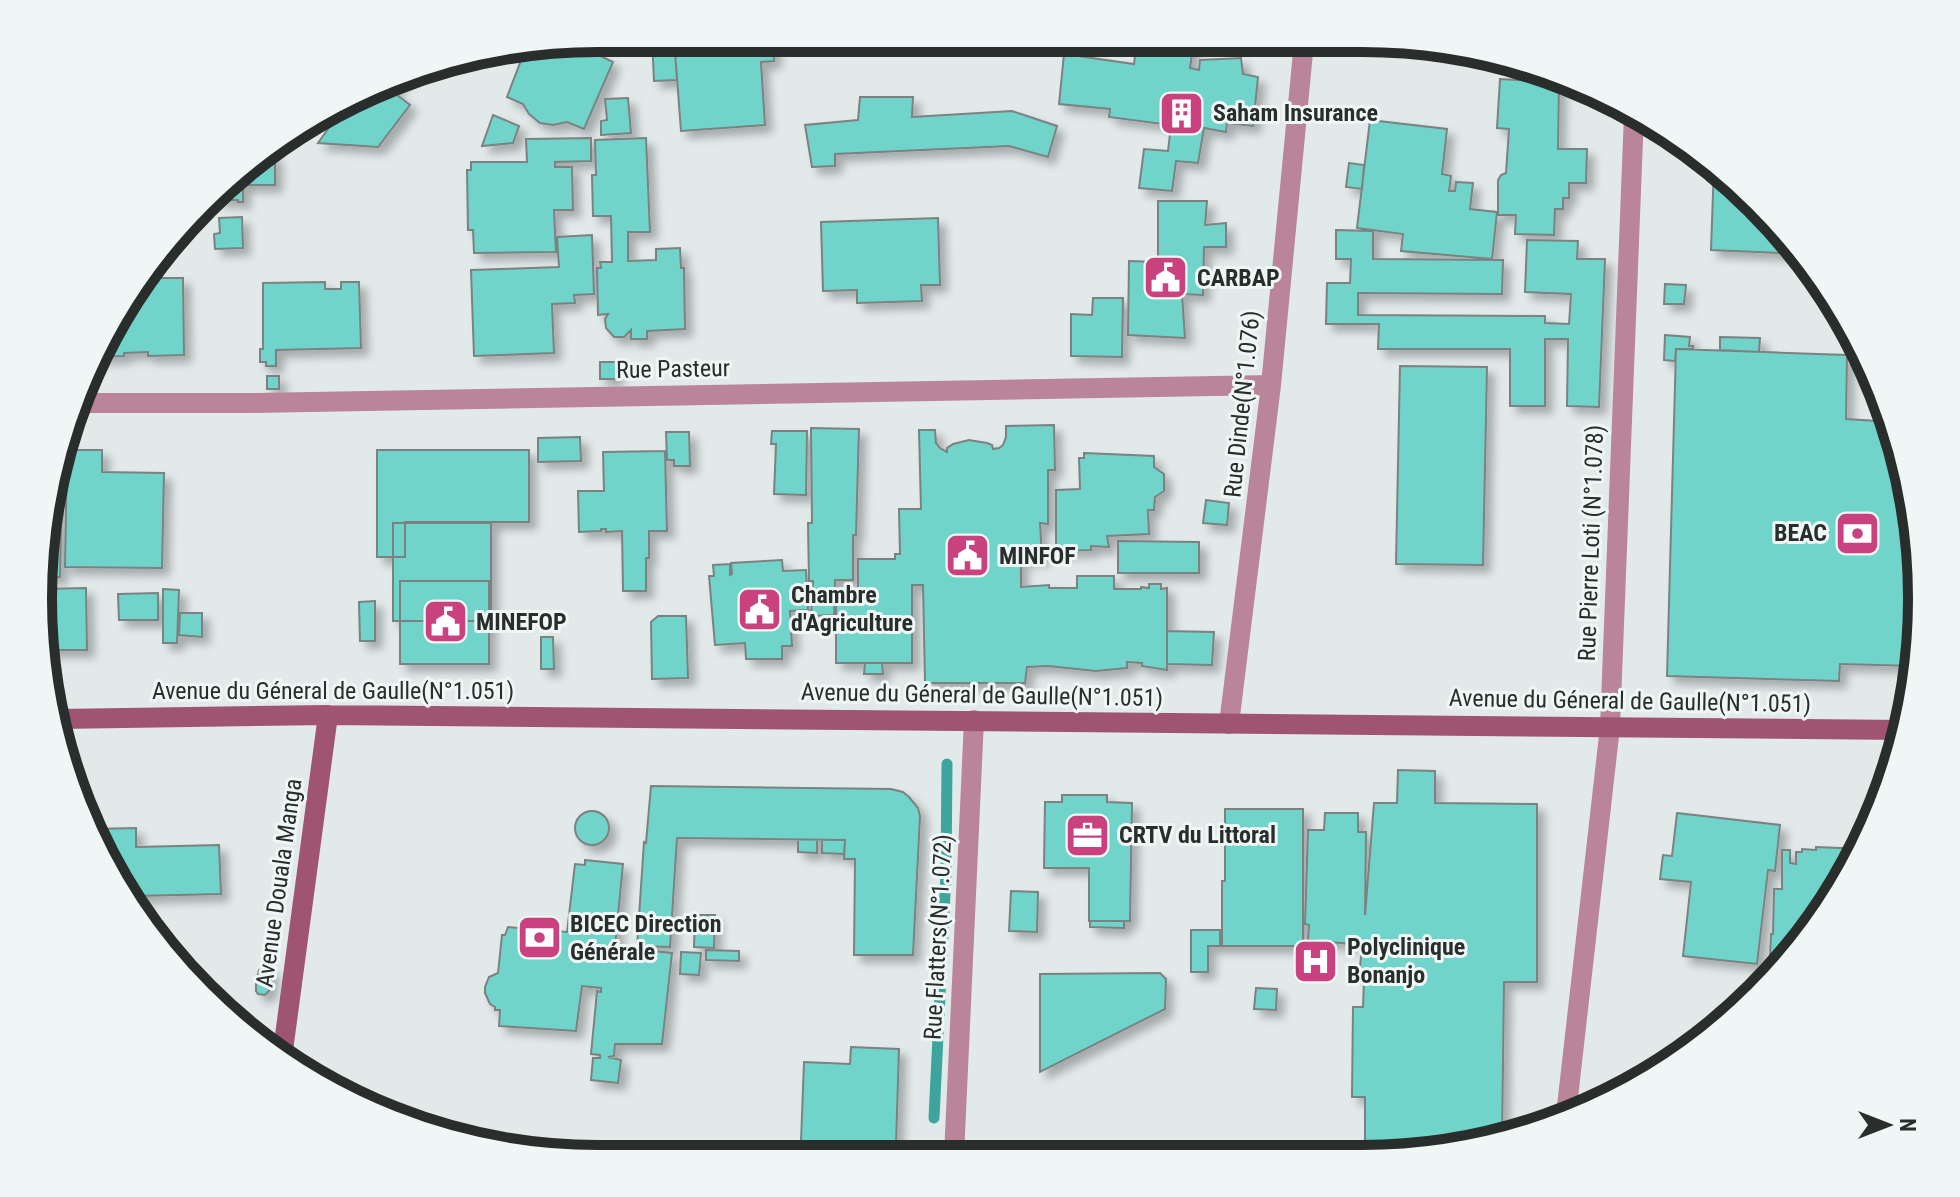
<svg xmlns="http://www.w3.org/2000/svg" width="1960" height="1197" viewBox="0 0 1960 1197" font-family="'Roboto Condensed',sans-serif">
  <defs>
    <filter id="shadow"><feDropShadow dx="7" dy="7" stdDeviation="4" flood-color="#0004"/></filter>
  </defs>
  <rect width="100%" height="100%" fill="#e2eae9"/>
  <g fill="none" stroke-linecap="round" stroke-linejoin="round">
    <path stroke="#3da59d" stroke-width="11" d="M934 1118 946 873 947 764"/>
  </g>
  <path fill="#70d4cb" stroke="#7b8281" stroke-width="2" filter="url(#shadow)" d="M652 38H674L677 80 654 81Z
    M674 38 756 39V41L773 40 774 61 761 62 765 125 681 131Z
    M590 39 586 49 613 62 584 129 567 122 553 125 540 123 529 114 523 104 507 97 525 50Z
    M1137 41H1194L1190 68 1199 70 1200 60 1241 58 1243 74 1258 77 1253 126 1227 123 1226 132 1204 128 1198 163 1176 161 1172 191 1139 188 1144 149 1168 151 1171 125 1109 117 1110 109 1059 104 1064 54 1134 64Z
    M404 76 392 91 410 105 378 147 318 143 342 109Z
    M1500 79 1559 82 1558 149H1587L1586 183H1569V198H1563V209H1555L1554 235 1515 234 1516 215H1498V180L1501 175 1506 173 1509 129 1497 128Z
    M860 97H913L912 117 1012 111 1057 126 1048 157 1009 146 835 154V166L812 167 805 125 858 120Z
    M628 98 631 133 601 135V121L607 120 605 99Z
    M493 115 519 126 513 143 482 146Z
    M1370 120 1447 129 1442 174 1451 176 1449 191H1455L1456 182 1473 183 1470 209 1497 212 1492 259 1401 251 1403 234 1357 228Z
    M591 138V161L555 162V167H572L573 210H554L556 252 474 253 473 230H468L467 170H471V162H527L526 139Z
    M646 138 650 232H628V261L656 260V249L680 248 681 268H684L685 329 647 331V339H631V330L624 337H614L606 328 605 319 608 314 598 315 597 268H601L600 262H612L611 216H593L592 175H596L595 140Z
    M257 155H275V185H243V202H238V200H217V196Z
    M1349 163 1364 165 1362 189 1346 187Z
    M1714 165 1783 229 1801 254 1711 250Z
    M1158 201H1207L1205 225 1226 223V247H1204L1203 295 1182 294 1185 338 1128 335 1129 261 1158 262Z
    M242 217 243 248 215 249 214 234 220 233 219 218Z
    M938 218 940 285H921L922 301 857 303V290L823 291 821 222Z
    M1336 230 1373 231V259L1503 260 1502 294 1358 293V315L1545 316V323L1569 324 1571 294 1525 292 1527 240 1578 241 1577 259H1605L1599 407 1567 406 1568 339H1545V406H1510V349H1378L1379 324H1326L1327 283H1350L1351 259H1336Z
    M592 235 594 294 574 295 575 303 552 304 554 353 474 356 471 270 559 267 557 237Z
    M140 278H183L184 355 148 356V352L124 353V356L98 357 133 287Z
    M325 282V289H341V282H359L361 348 276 350V366H266V362H260V349H263V283Z
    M1665 284 1686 285 1684 304H1664Z
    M1093 298H1123L1122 357 1071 356V314L1092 315Z
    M1665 335 1690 337 1689 346H1693V349H1676L1675 361 1664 360Z
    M1720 337 1760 338 1759 352 1720 350Z
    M1676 349 1847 355 1846 419 1893 422 1917 525 1921 635 1916 666 1840 664 1839 681 1667 676Z
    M600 362H616V379H600Z
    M1400 366 1487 367 1483 565 1396 564Z
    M267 376H279V389H267Z
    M1054 425 1055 470H1048V524L1040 523 1042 559 1021 558V587L1049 585V588H1077V576H1114V589H1141V587L1149 588V584H1161V589L1167 588V670L1142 666V663L1127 662V668L1096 671 1048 666 1027 667 1025 683H925L923 585H912V663H836V596L858 597V559H895V554H900L899 509H921L919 430H935L936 443 940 448 947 452V448L953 444 969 440 987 443 992 445 993 449 999 448 1003 445 1006 437V426Z
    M811 428 859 429 856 535H853V580H835L834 615 811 616 813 581H809L808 523H812Z
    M772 431H807L806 495 774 494 776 444H771Z
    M666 432H689L690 466H674V460H667Z
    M580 437 581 461 538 462V438Z
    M67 450H102V472L164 473 162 568 65 567Z
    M377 450H529V522H405V557H377Z
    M665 451 667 531H649V558H646V591H623L622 531 606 532V529H601V531L579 532 578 491H604L603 452Z
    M1084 453 1154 456V467L1164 474V491L1155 497 1154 510H1148L1149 534 1107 536 1109 547 1091 546V550L1059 551V548L1056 549V490L1080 489 1079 458H1084Z
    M62 475 60 577H42L58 477Z
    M1206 500 1229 503 1227 525 1203 523Z
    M393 523H491V621H393Z
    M1118 541 1199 542V573H1118Z
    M782 560 783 571 806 570 808 610 790 611 792 646H782V659H746L745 643 715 645 709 576H714L713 565 730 564V575L732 574 731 563Z
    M400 581H489V664H400Z
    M86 588 87 650H47L38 598 40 589Z
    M163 589 179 590 177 643H163Z
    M158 593V620H119L118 594Z
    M375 601V641H360L359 602Z
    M180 613H202V637L179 635Z
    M658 616H686L688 678 652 679 651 622Z
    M1167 631 1214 632 1212 665 1167 664Z
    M541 637H553L554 669H541Z
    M865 663H882L883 674H864Z
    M1398 770 1435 771V803L1537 804V982H1504L1502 1141 1399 1158H1365V1097H1352L1353 1007H1363L1364 979H1359L1362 945 1308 940 1309 925 1305 924 1308 830H1324L1325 813H1358V832H1366L1365 915 1374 803H1397Z
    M651 786 891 789 903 792 909 797 918 808 920 816 913 955H854L855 859H844L845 840 677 838 670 947 637 946 644 842 646 843Z
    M1062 795H1107V802L1132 803 1130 921H1089V868H1044L1045 802H1062Z
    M1225 809H1303V946H1222V881H1225Z
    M575 828a17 17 0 1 1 34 0a17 17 0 1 1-34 0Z
    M1677 813 1780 825 1775 871 1768 870 1757 964 1683 956 1691 882 1660 879 1663 855 1672 856Z
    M136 828V847L219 845 221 894 134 896V901H128L93 829Z
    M798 840H817V853L798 852Z
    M822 840H845L844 854 822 853Z
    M1816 847 1863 849 1806 939 1769 979 1771 934H1773L1774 889H1782V850H1790V863L1796 864V852H1802V849L1816 850Z
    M585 860 623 864 615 947 672 953 662 1044H615L614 1056 608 1057 621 1060 618 1083 591 1080 593 1058H600V1055L591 1054 597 991 601 992V988L582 986 576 1031 499 1026 500 1010H495V1007L490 1004 485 993V987L489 977 498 973 502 935H505L508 927 567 932 575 864 585 865Z
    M1011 891 1038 892 1037 932 1009 931Z
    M695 915H715L714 948 694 947Z
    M1090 921H1124V928L1090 927Z
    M1191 930H1220V946H1208V972H1191Z
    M706 950 739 951V961L706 960Z
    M681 952 701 953 699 975 680 974Z
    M262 968H269L272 971 269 991 265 995 258 994 256 991V983L261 981 257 978 259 970Z
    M1160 973 1166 979 1165 1009 1040 1072V974Z
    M1256 988 1277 989 1276 1010 1254 1009Z
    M851 1047 899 1049 896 1144 801 1141 804 1062 850 1064Z
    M788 1149 888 1155H787Z"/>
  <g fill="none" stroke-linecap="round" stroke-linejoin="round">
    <path stroke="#ba8598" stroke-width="20" d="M75 403H251L1271 385
      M1229 724 1271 385 1304 42
      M1566 1115 1610 727 1634 114
      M954 1156 974 720"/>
    <path stroke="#9f5471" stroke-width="20" d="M58 719 328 715 1905 730
      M282 1058 328 715"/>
  </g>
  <defs>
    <symbol id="building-square" viewBox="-11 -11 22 22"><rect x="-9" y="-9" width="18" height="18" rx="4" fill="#c9417f" stroke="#eff7f6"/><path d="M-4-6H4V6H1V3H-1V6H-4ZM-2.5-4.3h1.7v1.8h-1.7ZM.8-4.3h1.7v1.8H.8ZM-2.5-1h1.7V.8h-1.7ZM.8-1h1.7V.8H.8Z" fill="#fff"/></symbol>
    <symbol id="civic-square" viewBox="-11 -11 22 22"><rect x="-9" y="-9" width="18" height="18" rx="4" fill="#c9417f" stroke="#eff7f6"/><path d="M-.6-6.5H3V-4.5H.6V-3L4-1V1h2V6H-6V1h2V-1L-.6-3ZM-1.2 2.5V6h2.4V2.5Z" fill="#fff"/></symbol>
    <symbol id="bank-square" viewBox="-11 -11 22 22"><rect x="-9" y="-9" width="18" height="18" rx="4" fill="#c9417f" stroke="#eff7f6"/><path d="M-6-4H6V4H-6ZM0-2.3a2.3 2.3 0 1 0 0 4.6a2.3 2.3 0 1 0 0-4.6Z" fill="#fff"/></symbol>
    <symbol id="office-square" viewBox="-11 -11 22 22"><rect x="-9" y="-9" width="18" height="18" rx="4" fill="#c9417f" stroke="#eff7f6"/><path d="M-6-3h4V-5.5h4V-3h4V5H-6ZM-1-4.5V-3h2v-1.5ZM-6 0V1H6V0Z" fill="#fff"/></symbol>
    <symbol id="hospital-square" viewBox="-11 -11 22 22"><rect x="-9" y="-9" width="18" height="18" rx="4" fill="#c9417f" stroke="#eff7f6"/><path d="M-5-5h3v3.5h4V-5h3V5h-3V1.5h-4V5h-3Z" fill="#fff"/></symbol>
  </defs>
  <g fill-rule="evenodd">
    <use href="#building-square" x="1156" y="88" width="51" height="51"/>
    <use href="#civic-square" x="1140" y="252" width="51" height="51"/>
    <use href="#bank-square" x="1832" y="508" width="51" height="51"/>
    <use href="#civic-square" x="942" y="530" width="51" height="51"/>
    <use href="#civic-square" x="734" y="584" width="51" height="51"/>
    <use href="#civic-square" x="420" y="596" width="51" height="51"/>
    <use href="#office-square" x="1062" y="810" width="51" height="51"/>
    <use href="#bank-square" x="514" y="912" width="51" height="51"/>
    <use href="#hospital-square" x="1290" y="936" width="51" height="51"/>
  </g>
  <g text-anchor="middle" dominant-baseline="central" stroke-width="6" stroke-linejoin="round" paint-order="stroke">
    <g font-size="24" font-weight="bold" fill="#292d2c" stroke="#eff7f6" text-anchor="start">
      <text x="1213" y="113">Saham Insurance</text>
      <text x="1197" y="278">CARBAP</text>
      <text x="1827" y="533" text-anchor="end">BEAC</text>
      <text x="999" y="556">MINFOF</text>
      <text x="791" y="595">Chambre<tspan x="791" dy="28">d'Agriculture</tspan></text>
      <text x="476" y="622">MINEFOP</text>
      <text x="1119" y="835">CRTV du Littoral</text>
      <text x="570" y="924">BICEC Direction<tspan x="570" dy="28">Générale</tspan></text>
      <text x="1347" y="947">Polyclinique<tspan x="1347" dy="28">Bonanjo</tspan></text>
    </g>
    <g font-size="24" fill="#292d2c" stroke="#eff7f6">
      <text transform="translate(673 369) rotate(-1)">Rue Pasteur</text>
      <text transform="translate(1242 404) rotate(-84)">Rue Dinde(N°1.076)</text>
      <text transform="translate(1591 543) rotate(-88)">Rue Pierre Loti (N°1.078)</text>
      <text x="333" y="691">Avenue du Géneral de Gaulle(N°1.051)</text>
      <text transform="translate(982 695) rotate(1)">Avenue du Géneral de Gaulle(N°1.051)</text>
      <text transform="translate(1630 701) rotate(1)">Avenue du Géneral de Gaulle(N°1.051)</text>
      <text transform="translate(279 883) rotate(-82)">Avenue Douala Manga</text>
      <text transform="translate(938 937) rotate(-87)">Rue Flatters(N°1.072)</text>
    </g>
  </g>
  <path d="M0 0H1960V1197H0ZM598 52H1362A546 546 0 0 1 1908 598V599A546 546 0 0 1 1362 1145H598A546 546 0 0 1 52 599V598A546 546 0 0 1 598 52Z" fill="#eff7f6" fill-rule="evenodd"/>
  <path fill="none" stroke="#292d2c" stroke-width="10" d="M598 52H1362A546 546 0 0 1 1908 598V599A546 546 0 0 1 1362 1145H598A546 546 0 0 1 52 599V598A546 546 0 0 1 598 52Z"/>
  <g transform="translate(1888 1125) rotate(90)" stroke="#eff7f6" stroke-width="6" paint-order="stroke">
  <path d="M0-6L14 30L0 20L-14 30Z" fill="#292d2c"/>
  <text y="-12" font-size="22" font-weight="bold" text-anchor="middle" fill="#292d2c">N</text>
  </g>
</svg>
